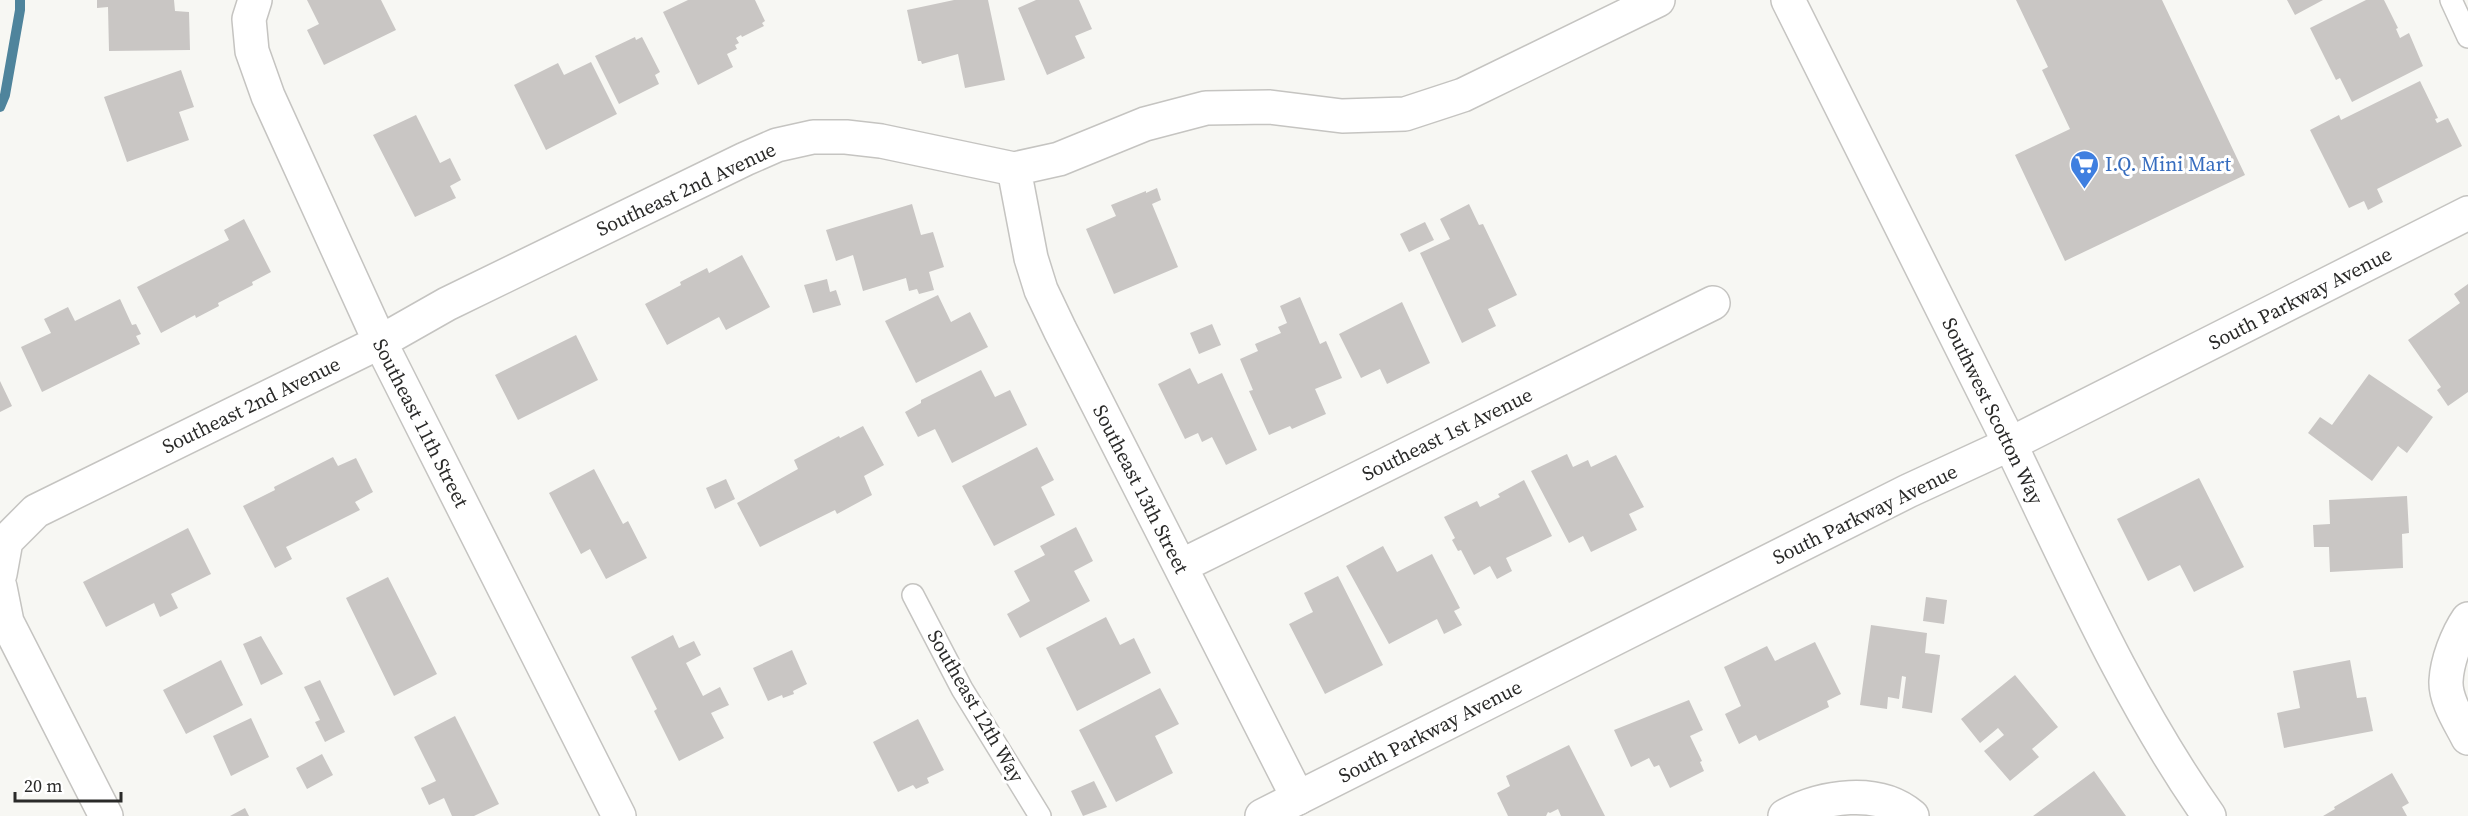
<svg xmlns="http://www.w3.org/2000/svg" width="2468" height="816" viewBox="0 0 2468 816" font-family="'Source Serif 4',serif">
  <rect width="100%" height="100%" fill="#f7f7f3"/>
  <g fill="none" stroke-linecap="round" stroke-linejoin="round">
    <path stroke="#4f849c" stroke-width="10" d="M0 107 5 95 20 10V0"/>
  </g>
  <path fill="#c9c6c4" d="M97 0H174L175 11 189 12 190 50 109 51 108 7 97 8Z
    M307 0H381L396 30 324 65 307 30 319 24Z
    M688 0H755L765 21 762 23 764 26 742 37 741 35 736 38 739 43 735 45 737 49 727 54 733 67 698 85 663 12Z
    M954 0H988L1005 80 965 88 958 54 922 64 921 61H918L907 10Z
    M1036 0H1079L1092 29 1075 36 1085 58 1047 75 1018 8Z
    M2016 0H2162L2245 175 2065 261 2015 155 2070 129 2042 70 2048 67Z
    M2287 0H2323L2295 15Z
    M2366 0H2384L2398 28 2396 29 2400 38 2409 33 2423 66 2352 102 2340 78 2336 80 2310 28Z
    M635 37 636 40 642 37 660 72 655 75 659 84 619 104 595 56Z
    M591 62 617 114 546 150 514 85 558 63 564 75Z
    M181 70 194 107 179 112 189 140 127 162 104 97Z
    M2420 81 2438 118 2435 119 2437 123 2448 118 2462 146 2377 189 2383 202 2368 210 2364 201 2349 208 2310 130 2339 115 2341 120Z
    M416 115 440 163 450 158 461 180 450 186 456 198 415 217 373 135Z
    M1157 188 1161 200 1152 204 1178 267 1114 294 1086 229 1116 216 1111 205 1146 191V193Z
    M912 204 921 235 933 232 944 267 929 272 934 290 919 294 917 289 909 291 906 278 863 291 853 255 836 261 826 230Z
    M1469 204 1479 225 1483 224 1517 295 1488 309 1496 326 1462 343 1420 253 1450 239 1440 219Z
    M244 219 271 272 252 282 253 285 218 303 219 306 196 318 195 315 161 333 137 287 229 240 224 230Z
    M1425 222 1434 240 1409 252 1400 234Z
    M742 255 770 307 726 330 719 317 667 345 645 304 681 285 680 282 707 268 709 273Z
    M827 279 830 292 836 290 841 305 813 313 804 285Z
    M2468 284V392L2448 406 2437 390 2441 387 2408 340 2460 303 2454 294Z
    M938 295 951 322 970 312 988 347 916 383 885 321Z
    M1300 297 1320 344 1326 341 1342 378 1315 389 1326 414 1292 429 1290 426 1269 435 1249 391 1253 390 1240 359 1258 351 1255 344 1281 333 1278 327 1287 323 1280 306Z
    M120 299 132 325 136 324 141 334 136 336 140 344 42 392 21 347 51 333 44 319 68 307 75 321Z
    M1402 302 1430 363 1387 384 1380 369 1361 378 1339 334Z
    M1212 324 1221 345 1199 354 1190 333Z
    M576 335 598 380 518 420 495 375Z
    M1190 368 1198 384 1222 373 1257 450 1226 465 1212 437 1202 442 1198 433 1185 439 1158 384Z
    M981 370 995 397 1010 390 1027 425 952 463 935 429 918 437 905 412 921 403V400Z
    M2369 374 2433 417 2407 453 2398 446 2372 481 2308 433 2320 417 2332 425Z
    M0 381 12 406 0 412Z
    M863 426 884 465 864 476 872 495 837 514 835 510 760 547 737 503 798 469 794 460 839 436 840 438Z
    M1037 447 1054 480 1041 487 1055 515 994 546 962 486Z
    M1567 454 1573 467 1588 460 1591 467 1616 455 1644 507 1629 514 1637 530 1591 552 1583 536 1569 543 1531 471Z
    M333 457 338 466 356 458 373 492 355 502 360 510 286 547 292 559 275 568 243 506 275 490 274 487Z
    M594 469 623 524 628 521 647 558 606 579 590 549 581 554 549 493Z
    M2199 478 2244 567 2194 592 2180 565 2148 581 2117 519Z
    M726 479 735 499 715 509 706 488Z
    M1524 480 1552 536 1506 558 1512 571 1497 579 1490 566 1474 575 1461 550 1458 551 1452 540 1455 538 1444 517 1477 501 1480 507 1500 497 1498 494Z
    M2407 496 2409 533 2402 534 2403 568 2330 572 2329 547H2314L2313 525 2330 524 2329 500Z
    M1076 527 1093 561 1074 571 1090 601 1020 638 1007 614 1030 601 1014 571 1045 555 1040 546Z
    M188 528 211 574 171 594 178 608 160 617 154 603 106 627 83 582Z
    M1383 546 1397 572 1432 554 1460 608 1454 611 1462 625 1444 634 1437 619 1389 644 1346 566Z
    M1338 576 1383 665 1325 694 1289 624 1313 612 1304 593Z
    M388 577 437 674 394 696 346 598Z
    M1926 597 1947 600 1944 624 1923 621Z
    M1106 617 1120 645 1134 638 1151 673 1077 711 1046 648Z
    M1871 625 1927 633 1925 653 1940 655 1932 713 1902 708 1906 677 1902 676 1899 699 1888 697 1887 709 1860 705Z
    M673 635 679 648 694 641 701 655 686 663 703 696 720 687 729 705 711 713 724 738 679 761 654 711 657 709 631 657Z
    M261 636 283 674 261 685 243 644Z
    M1815 642 1841 694 1827 701 1829 707 1759 741 1756 735 1739 744 1725 714 1741 706 1724 667 1767 646 1775 661Z
    M792 650 807 684 793 691 794 694 783 698 782 695 768 701 753 668Z
    M221 660 243 705 186 734 163 690Z
    M2350 660 2357 698 2366 697 2373 731 2284 748 2277 713 2300 708 2293 671Z
    M2015 675 2058 727 2032 749 2039 757 2010 781 1984 751 2004 735 1998 728 1980 743 1961 719Z
    M320 680 345 732 325 742 315 722 320 720 304 687Z
    M1160 688 1179 724 1155 736 1173 773 1116 802 1079 730Z
    M1689 700 1703 730 1690 736 1702 761 1700 762 1704 771 1670 788 1659 765 1654 767 1649 758 1631 767 1614 730Z
    M455 716 499 804 474 816H452L444 798 429 805 421 788 436 781 414 737Z
    M251 718 269 757 231 776 213 736Z
    M918 719 944 770 927 778 929 783 916 789 913 785 898 792 873 742Z
    M1569 745 1605 816H1561L1558 809 1550 813 1548 812 1546 816H1508L1497 793 1510 786 1506 776Z
    M322 754 333 775 307 789 296 768Z
    M2094 771 2126 816H2033Z
    M2392 773 2409 803 2402 807 2407 816H2323L2335 809 2334 807Z
    M1094 781 1107 807 1083 816 1071 791Z
    M245 808 249 816H230Z"/>
  <g fill="none" stroke-linecap="round" stroke-linejoin="round">
    <defs>
      <path id="service" d="M2451 0 2468 37
        M913 595 962 689 1040 816"/>
      <path id="minor" d="M255 0 249 19 252 51 268 96 380 342 619 816
        M1788 0 2010 444
        M1014 169 1031 258 1041 290 1060 330 1298 798
        M1181 566 1713 303
        M0 574 6 541 36 511 380 342 447 304 745 159 777 145 813 137H846L881 141 1014 169 1059 159 1145 124 1206 108 1270 107 1342 116 1405 114 1463 95 1658 0
        M0 587 7 622 106 816
        M2468 619C2457 635 2447 661 2446 681 2445 700 2460 722 2468 738
        M1785 816C1822 796 1878 787 1912 816"/>
      <path id="tertiary" d="M2010 444C2071 570 2128 701 2209 816"/>
      <path id="secondary" d="M1262 816 1908 491 2010 444 2468 213"/>
    </defs>
    <use href="#service" stroke="#c5c4c1" stroke-width="24"/>
    <use href="#minor" stroke="#c5c4c1" stroke-width="36"/>
    <use href="#tertiary" stroke="#c5c4c1" stroke-width="36"/>
    <use href="#secondary" stroke="#c5c4c1" stroke-width="36"/>
    <use href="#service" stroke="#fff" stroke-width="21"/>
    <use href="#minor" stroke="#fff" stroke-width="33"/>
    <use href="#tertiary" stroke="#fff" stroke-width="33"/>
    <use href="#secondary" stroke="#fff" stroke-width="33"/>
  </g>
  <defs>
    <symbol id="supermarket-pin" viewBox="-11 -11 22 30"><path d="M0 17L-7.5 6A9.5 9.5 0 1 1 7.5 6Z" fill="#3f7fe0" stroke="#fff"/><path d="M-6-5.5h2.5l.6 2H6L4.5 2H-2.5L-4.4-4H-6ZM-1.5 3.2a1.3 1.3 0 1 0 .1 0ZM3 3.2a1.3 1.3 0 1 0 .1 0Z" fill="#fff"/></symbol>
  </defs>
  <g fill-rule="evenodd">
    <use href="#supermarket-pin" x="2068" y="148" width="33" height="45"/>
  </g>
  <g text-anchor="middle" dominant-baseline="central" stroke-width="6" stroke-linejoin="round" paint-order="stroke">
    <g font-size="20" fill="#366cbe" stroke="#fff" text-anchor="start">
      <text x="2105" y="164">I.Q. Mini Mart</text>
    </g>
    <g font-size="20" fill="#2a2a29" stroke="#fff">
      <text transform="translate(686 189) rotate(-25)">Southeast 2nd Avenue</text>
      <text transform="translate(2300 298) rotate(-27)">South Parkway Avenue</text>
      <text transform="translate(251 405) rotate(-26)">Southeast 2nd Avenue</text>
      <text transform="translate(1993 411) rotate(64)">Southwest Scotton Way</text>
      <text transform="translate(421 423) rotate(63)">Southeast 11th Street</text>
      <text transform="translate(1447 434) rotate(-26)">Southeast 1st Avenue</text>
      <text transform="translate(1141 489) rotate(63)">Southeast 13th Street</text>
      <text transform="translate(1865 514) rotate(-26)">South Parkway Avenue</text>
      <text transform="translate(976 706) rotate(60)">Southeast 12th Way</text>
      <text transform="translate(1430 731) rotate(-27)">South Parkway Avenue</text>
    </g>
  </g>
  <path d="M15 792v9h106v-9" fill="none" stroke="#2a2a29" stroke-width="3"/>
  <text x="24" y="792" font-size="18" fill="#2a2a29" stroke="#ffffff" stroke-width="4.5" paint-order="stroke">20 m</text>
</svg>
